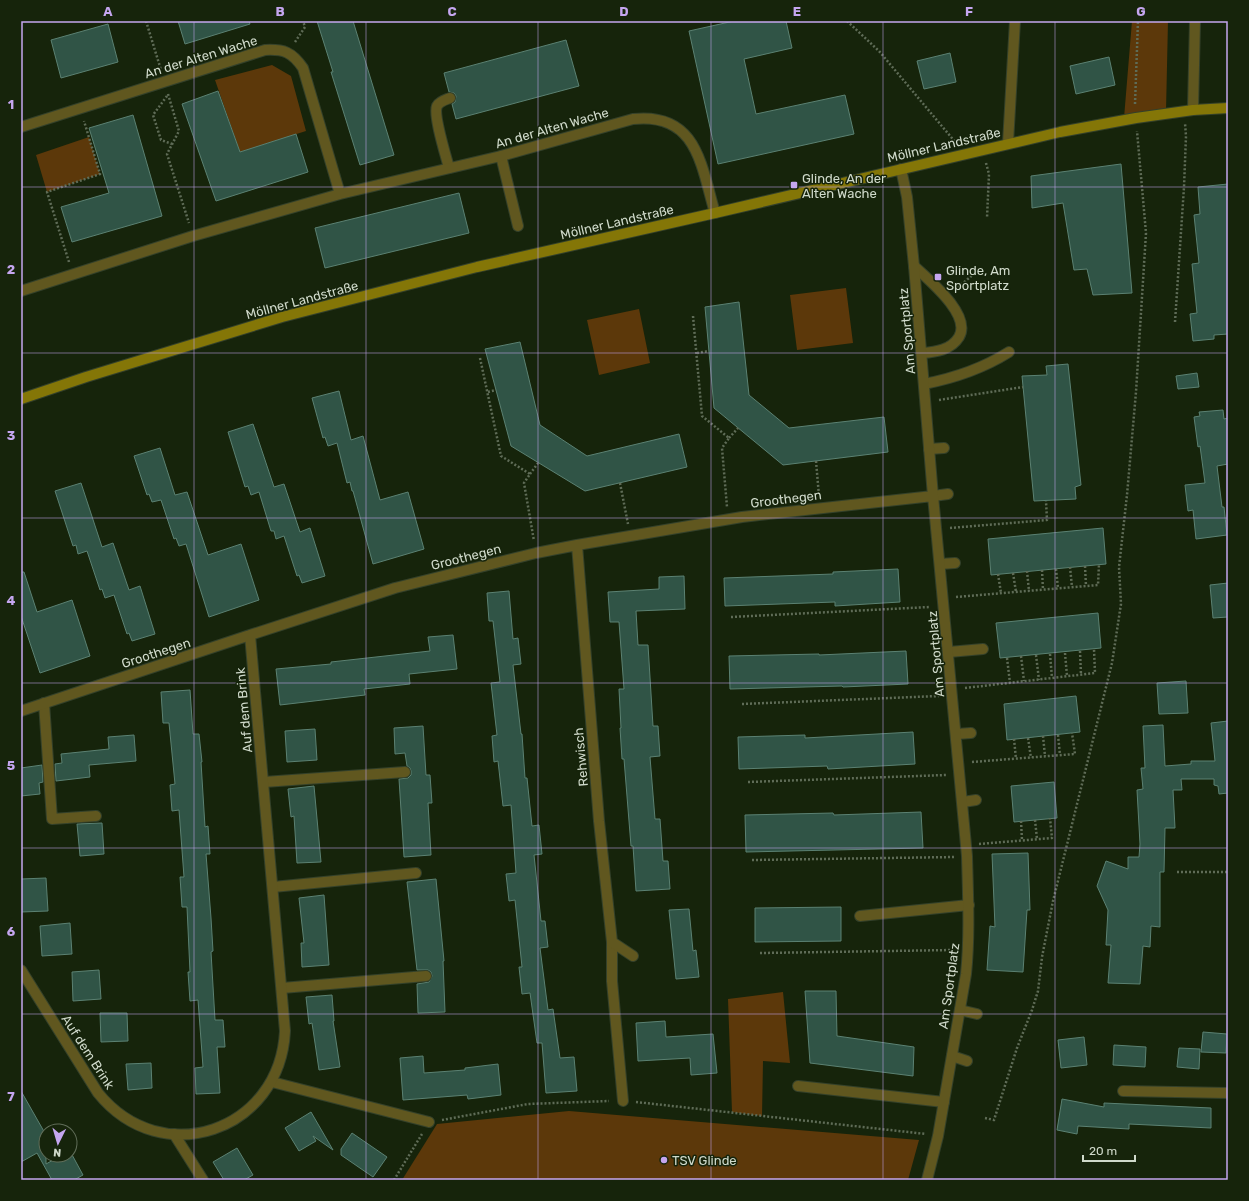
<svg xmlns="http://www.w3.org/2000/svg" width="1249" height="1201" viewBox="0 0 1249 1201" font-family="Rubik,sans-serif">
  <rect width="100%" height="100%" fill="#16240b"/>
  <path fill="#5c380a" d="M1132 21H1168L1166 111 1124 118Z
    M272 65 291 76 306 131 240 152 215 80Z
    M89 137 100 174 47 192 36 155Z
    M846 288 853 343 797 350 790 295Z
    M639 309 650 363 599 375 587 320Z
    M783 992 790 1063 763 1061 762 1116 732 1112 728 999Z
    M569 1111 919 1140 908 1180H402L437 1124Z"/>
  <path fill="#305446" stroke="#5b8172" d="M178 21H249L250 24 185 44Z
    M317 21H353L394 155 360 165 331 72H333Z
    M734 21H786L792 48 744 59 756 114 845 95 854 134 718 164 689 31Z
    M108 24 118 62 61 78 51 40Z
    M566 40 579 86 456 119 452 104 455 102 456 96 454 93 449 92 444 73Z
    M950 53 956 82 924 89 917 61Z
    M1109 57 1115 85 1076 94 1070 66Z
    M218 91 240 152 296 134 308 172 216 201 182 104Z
    M133 115 162 216 72 242 61 207 109 193 89 128Z
    M1121 164 1132 293 1093 295 1087 269 1074 270 1063 203 1032 208 1031 176Z
    M1228 184V334L1214 335V339L1193 341 1190 314 1197 313 1192 264 1199 263 1194 215 1200 214 1198 187Z
    M459 193 469 233 325 268 315 228Z
    M739 302 749 395 789 428 884 417 888 452 783 465 714 408 705 307Z
    M520 342 540 425 587 456 679 434 687 467 585 491 511 446 485 349Z
    M1068 364 1081 485 1075 487 1076 499 1034 501 1022 376 1047 375 1046 366Z
    M1197 373 1199 387 1178 389 1176 376Z
    M339 391 351 440 363 436 380 500 408 492 424 549 373 564 353 491H352L350 482 347 483 337 443 328 446 325 437 323 438 312 398Z
    M1223 410 1224 419 1228 418V464L1217 466 1222 507H1224L1227 535 1196 539 1193 510 1188 511 1185 485 1205 483 1200 446 1198 447 1194 417 1200 416 1199 412Z
    M253 424 274 487 284 484 300 532 310 528 325 576 302 583 299 575 297 576 284 536 276 539 274 531H271L259 492 251 495 248 486 245 487 228 432Z
    M160 448 175 495 187 492 208 555 241 544 259 600 209 617 186 544 179 546 176 538 174 539 161 500 152 502 149 494 147 495 134 456Z
    M81 483 102 547 113 543 129 590 140 586 155 634 132 641 129 633 127 634 114 595 105 598 102 589 100 590 87 551 78 554 76 545 73 546 55 491Z
    M1103 528 1106 564 991 575 988 539Z
    M898 569 900 602 835 606V602L725 606 724 578 833 574V572Z
    M21 572H24L37 612 72 600 90 656 40 673 21 616Z
    M684 576 685 609 636 611 638 645H648L653 726H658L660 756 650 757 655 819H660L663 861H668L670 889 636 891 633 846H631L624 759H622L620 728H621L619 689H624L619 622H610L608 592 659 589V577Z
    M1228 583V617L1213 618 1210 585Z
    M509 591 513 639 518 638 521 664 513 665 521 734H522L525 778H527L532 826 539 825 542 854 534 855 541 921H545L548 947 540 948 548 1010 553 1009 560 1058 574 1057 577 1091 546 1093 542 1043H537L530 993 522 994 519 967H522L515 900 509 901 506 874 516 873 511 805 503 806 498 761 494 762 492 736 497 735 491 683 500 682 493 621H489L487 593Z
    M1098 613 1101 648 1000 658 996 623Z
    M453 635 457 669 409 674 410 684 364 689 365 695 280 705 276 669 331 664V662L430 651 428 637Z
    M906 651 908 684 843 687 842 686 730 689 729 656 819 654V655Z
    M1186 681 1188 713 1159 714 1157 683Z
    M190 690 193 734H199L202 762H201L205 827 208 826 210 854H206L211 918 213 951 211 952 215 1020H223L225 1047H217L220 1093 196 1094 195 1068 203 1067 198 1000 190 1001 188 972H190L187 907H182L180 877H184L179 810 172 811 170 785 175 784 169 723H163L161 692Z
    M1076 696 1080 732 1007 740 1004 704Z
    M1228 721V793L1219 794 1218 786 1214 785V779H1181L1182 790H1173L1175 828H1165L1164 872H1160V927L1151 926 1150 947 1143 946 1140 984 1108 983 1111 945H1106L1108 910 1097 886 1106 861 1128 869V857H1139L1140 844 1137 790 1143 789 1141 768H1145L1143 726 1163 725 1165 766 1191 764V761H1215L1211 723Z
    M423 726 426 775H430L432 803H428L431 855 404 857 399 779 408 778 411 775V771L410 768 407 766 405 753 395 754 394 728Z
    M315 729 317 760 287 762 285 731Z
    M913 732 915 764 828 769 827 766 739 769 738 737 805 735V738Z
    M134 735 136 761 89 765 90 777 56 781 55 764 62 763 61 754 109 749 108 737Z
    M42 765 43 782 39 783 40 794 21 796V768Z
    M1054 782 1057 818 1014 822 1011 786Z
    M314 786 321 862 297 863 294 816 291 817 288 789Z
    M921 812 923 848 746 852 745 815 833 813 834 815Z
    M102 823 104 854 80 856 77 824Z
    M1028 853 1030 910H1027L1023 972 987 970 990 926 995 927 992 854Z
    M46 878 48 911 21 912V879Z
    M436 879 444 961H443L445 1012 418 1013 417 984 429 982 432 976 431 972 428 970H417L407 882Z
    M324 895 329 965 302 967 301 943H304L299 898Z
    M841 907V941L755 942V908Z
    M689 909 693 951 696 950 699 977 676 979 669 910Z
    M70 923 72 954 42 956 40 926Z
    M99 970 101 999 73 1001 72 972Z
    M805 991H836L837 1036 914 1047 913 1076 810 1063Z
    M332 995 334 1021H333L340 1067 319 1070 312 1023 309 1024 306 997Z
    M100 1013H127L128 1041 101 1042Z
    M665 1021 666 1037 713 1034 717 1073 691 1075 690 1058 638 1061 636 1023Z
    M1203 1032 1227 1034 1226 1053 1201 1052Z
    M1084 1037 1087 1065 1061 1068 1058 1040Z
    M1114 1045 1146 1047 1145 1067 1113 1065Z
    M1179 1048 1200 1049 1199 1069 1177 1067Z
    M423 1056 424 1073 465 1070V1068L498 1064 501 1095 468 1099 467 1095 403 1100 400 1058Z
    M151 1063 152 1088 128 1090 126 1064Z
    M21 1091 46 1135V1164L62 1155H70V1151L83 1175 74 1180H52L37 1153 21 1162Z
    M1062 1099 1104 1107V1103L1211 1108V1128L1129 1124V1129L1078 1126 1077 1134 1057 1130Z
    M311 1112 333 1150 313 1136 316 1141 299 1151 285 1128Z
    M352 1133 387 1157 373 1177 341 1155V1149Z
    M237 1148 253 1175 244 1180H224L213 1162Z"/>
  <g fill="none" stroke-linecap="round" stroke-linejoin="round">
    <defs>
      <path id="lane" d="M1193 110 1195 21
        M1008 143 1015 21
        M501 156 518 226
        M449 168C446 156 433 115 437 106 440 101 445 100 450 98
        M914 266C929 280 972 315 959 337 951 350 936 352 922 353
        M924 384C955 378 982 369 1009 352
        M929 449 944 448
        M933 496 948 494
        M940 564 955 563
        M949 652 983 649
        M44 703 52 819 96 816
        M957 734 971 733
        M264 782 405 772
        M963 802 976 800
        M273 887 416 873
        M860 916 969 905
        M612 942V981L623 1101
        M282 988 426 976
        M960 1010 977 1014
        M952 1056 967 1061
        M272 1082 429 1122
        M798 1086 944 1102
        M174 1134 203 1180"/>
      <path id="street" d="M21 127 265 50C284 49 292 52 303 68L340 194
        M901 169 907 197 914 266 933 496 967 856C968 896 970 935 966 974L938 1136 927 1180
        M21 291 193 236 340 194 501 156 633 119C697 112 701 165 715 213
        M577 545 599 821 612 942 633 956
        M21 711 250 635 395 588 536 553 577 545 742 517 933 496
        M21 970 98 1093C162 1172 280 1131 285 1031L250 635
        M1123 1091 1228 1093"/>
      <path id="secondary" d="M21 399 86 377 282 317 477 267 715 213 1060 132 1136 118 1193 110 1228 108"/>
    </defs>
    <use href="#lane" stroke="#34412a" stroke-width="12"/>
    <use href="#street" stroke="#34412a" stroke-width="12"/>
    <use href="#secondary" stroke="#34412a" stroke-width="12"/>
    <path stroke="#5f6c57" stroke-width="2.5" stroke-dasharray="2 2" stroke-linecap="butt" d="M146 21 161 70
      M847 21 879 51 956 143
      M295 42 305 27 303 21
      M168 94 179 131 167 154 189 223
      M167 96 153 115 161 140 172 144
      M1135 104 1138 21
      M986 163 989 174 987 218
      M69 262 47 192 100 174 84 121
      M955 290 976 272
      M693 316 702 416 729 438 722 448 727 507
      M1175 322 1184 187 1186 136 1185 123
      M697 353 709 351
      M480 358 501 456 530 474 524 483 534 541
      M488 392 496 390
      M939 400 1023 387
      M729 438 738 428
      M816 461 819 496
      M530 474 538 463
      M620 483 628 524
      M950 528 1047 520 1046 501
      M1085 566 1086 586
      M1070 567 1072 587
      M1056 569 1058 588
      M1042 570 1043 590
      M1027 571 1029 591
      M1013 573 1016 592
      M998 574 1001 593
      M956 597 1098 585 1099 564
      M731 617 930 607
      M1080 651 1081 675
      M1065 653 1067 676
      M1050 654 1052 678
      M1036 655 1039 680
      M1021 656 1024 681
      M1007 658 1010 683
      M965 688 1095 673 1094 649
      M742 704 939 696
      M1058 735 1060 755
      M1043 736 1045 756
      M1028 738 1031 758
      M1014 739 1016 759
      M972 762 1075 754 1072 733
      M748 782 946 775
      M1035 820 1037 839
      M1021 821 1022 840
      M979 844 1052 838 1050 818
      M752 860 955 857
      M1177 872H1228
      M760 953 954 950
      M636 1102 926 1134
      M985 1118 994 1120 1017 1048 1032 1010 1038 991 1042 957 1053 901 1112 663 1121 604 1119 567 1127 495 1136 392 1146 233 1137 131
      M442 1120 528 1104 609 1101
      M394 1180 422 1134"/>
    <use href="#lane" stroke="#60571f" stroke-width="10"/>
    <use href="#street" stroke="#60571f" stroke-width="10"/>
    <use href="#secondary" stroke="#847607" stroke-width="10"/>
  </g>
  <path fill="none" stroke="#c5a6f0" stroke-width="1" stroke-opacity="0.55" d="M194 21V1180M366 21V1180M538 21V1180M711 21V1180M883 21V1180M1055 21V1180M21 187H1228M21 353H1228M21 518H1228M21 683H1228M21 848H1228M21 1014H1228"/>
  <g fill="#c5a6f0" stroke="#16240b" stroke-width="1.5">
    <rect x="790" y="181" width="8" height="8" rx="2"/>
    <rect x="934" y="273" width="8" height="8" rx="2"/>
    <circle cx="664" cy="1160" r="4"/>
  </g>
  <g text-anchor="middle" dominant-baseline="central" stroke-width="3" stroke-linejoin="round" paint-order="stroke">
    <g font-size="13" fill="#d0dacb" stroke="#16240b">
      <text transform="translate(201 57) rotate(-17)">An der Alten Wache</text>
      <text transform="translate(552 128) rotate(-16)">An der Alten Wache</text>
      <text transform="translate(944 145) rotate(-13)">Möllner Landstraße</text>
      <text transform="translate(617 222) rotate(-13)">Möllner Landstraße</text>
      <text transform="translate(302 300) rotate(-15)">Möllner Landstraße</text>
      <text transform="translate(907 331) rotate(-95)">Am Sportplatz</text>
      <text transform="translate(786 499) rotate(-7)">Groothegen</text>
      <text transform="translate(466 557) rotate(-14)">Groothegen</text>
      <text transform="translate(156 653) rotate(-18)">Groothegen</text>
      <text transform="translate(936 654) rotate(-95)">Am Sportplatz</text>
      <text transform="translate(244 710) rotate(-95)">Auf dem Brink</text>
      <text transform="translate(581 757) rotate(-95)">Rehwisch</text>
      <text transform="translate(949 986) rotate(-82)">Am Sportplatz</text>
      <text transform="translate(88 1052) rotate(57)">Auf dem Brink</text>
    </g>
    <g font-size="13" fill="#d0dacb" stroke="#16240b" text-anchor="start">
      <text x="802" y="178">Glinde, An der<tspan x="802" dy="15">Alten Wache</tspan></text>
      <text x="946" y="270">Glinde, Am<tspan x="946" dy="15">Sportplatz</tspan></text>
      <text x="672" y="1160">TSV Glinde</text>
    </g>
  </g>
  <rect width="1249" height="1201" fill="none" stroke="#16240b" stroke-width="44"/>
  <g transform="translate(58 1143) rotate(185)"><circle r="19" fill="#16240b" stroke="#606d58"/>
  <path d="M0-3L7 15L0 10L-7 15Z" fill="#c5a6f0"/>
  <text y="-6" font-size="11" font-weight="bold" text-anchor="middle" fill="#d0dacb">N</text>
  </g>
  <path d="M1083 1155v6h52v-6" fill="none" stroke="#d0dacb" stroke-width="2"/>
  <text x="1089" y="1155" font-size="12" fill="#d0dacb" stroke="#16240b" stroke-width="3" paint-order="stroke">20 m</text>
  <rect x="22" y="22" width="1205" height="1157" fill="none" stroke="#c5a6f0" stroke-width="1.5"/>
  <g font-size="13" text-anchor="middle" font-weight="bold" fill="#c5a6f0">
    <text x="108" y="16">A</text>
    <text x="280" y="16">B</text>
    <text x="452" y="16">C</text>
    <text x="624" y="16">D</text>
    <text x="797" y="16">E</text>
    <text x="969" y="16">F</text>
    <text x="1141" y="16">G</text>
    <text x="11" y="109">1</text>
    <text x="11" y="274">2</text>
    <text x="11" y="440">3</text>
    <text x="11" y="605">4</text>
    <text x="11" y="770">5</text>
    <text x="11" y="936">6</text>
    <text x="11" y="1101">7</text>
  </g>
</svg>
